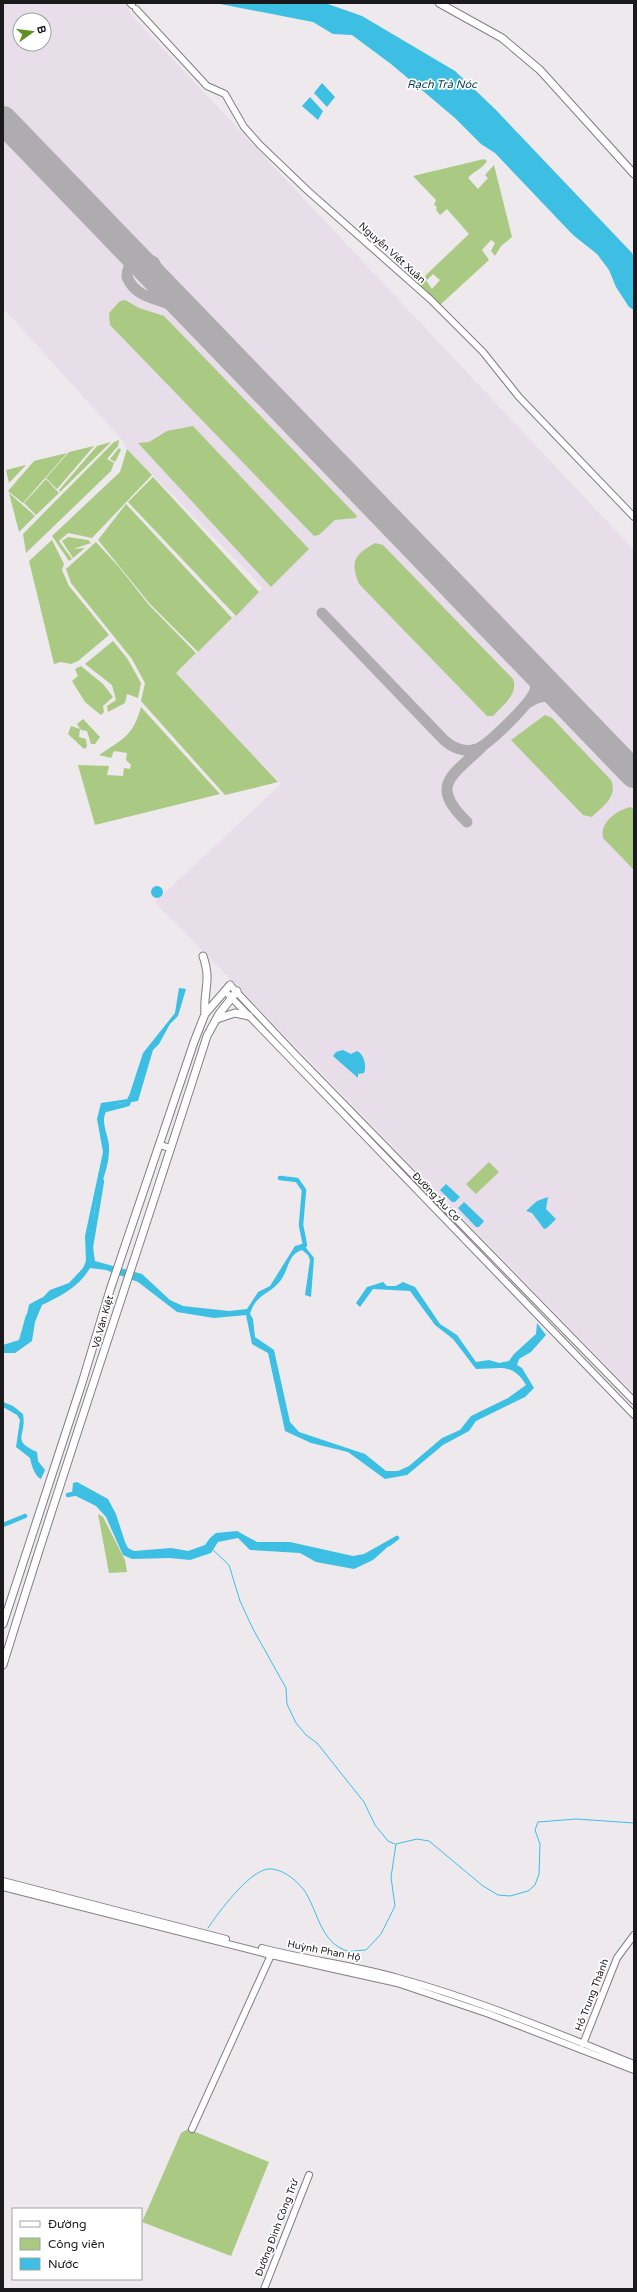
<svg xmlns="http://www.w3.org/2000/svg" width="637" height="2292" viewBox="0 0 637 2292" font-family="'Varela Round',sans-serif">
  <rect width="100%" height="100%" fill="#ede9ed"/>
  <path fill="#e8dee9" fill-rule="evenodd" d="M3 3H124L133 17 634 550V1394L155 902 281 784 176 673 263 588 124 445 125 443 3 308ZM20 20H44V44H20Z"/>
  <path fill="#aac982" d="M484 159 487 161C482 169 474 171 468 178L478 189 488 178 485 175 494 165 512 237 501 246 495 256 491 251 495 243 491 240 482 250 489 260 440 305 417 283 423 276 432 289 440 280 433 274 427 280 425 276 469 234 447 209 440 215 436 210 437 207 434 205 436 200 413 176Z
    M125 300 139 308 164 316 357 516 356 518 335 520 319 535 314 536 110 325 109 313 120 301Z
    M193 426 309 549 271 587 138 443 149 442 167 431Z
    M119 440 118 446 107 459 114 463 111 471 26 553 23 534 114 442Z
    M111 442 60 492 59 490 97 446Z
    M94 446 57 489 46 478 69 452Z
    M119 448 121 450 115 462 110 459Z
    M127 449 152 475 92 538 68 533 59 541 72 559 69 561 52 536 120 472Z
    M67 453 23 503 8 491 34 461Z
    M26 465 9 483 6 470Z
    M153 477 259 592 236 616 128 502Z
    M46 479 59 493 36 515 24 503Z
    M9 493 35 516 19 532Z
    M126 504 232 618 198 652 150 604 98 540Z
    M68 537 88 540 91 543 73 549 85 548 73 558 62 541Z
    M52 540 64 564 62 570 69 586 109 635 78 661 71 664 61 662 54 664 29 561Z
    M96 542 119 567 149 605 196 653 176 673 278 782 225 795 141 701 145 683 132 659 71 583 66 569Z
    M375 543 383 545 513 679C519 694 502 706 493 716H487L359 584C350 561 354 555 375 543Z
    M113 641 127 658 141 683 138 698 127 694 125 703 108 712 107 706 116 700 112 685 85 664Z
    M81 666 103 684 113 697 103 706 104 712 101 715 85 702 72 681 78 676 75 669Z
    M141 707 220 794 95 825 78 765 109 766 107 775 123 776 124 768 130 769 131 765 126 760 127 753 114 751 111 758 99 755C123 739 133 736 141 707Z
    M545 715 552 718 611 780C618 797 603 806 592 817L583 815 511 740Z
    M83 719 100 737 95 744H91L87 731 81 730 77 724Z
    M71 726 80 729 79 737 86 739 87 747 84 749 68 734Z
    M630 807 634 809V870L603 838C600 822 616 811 630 807Z
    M489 1162 499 1172 476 1194 466 1184Z
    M98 1514 103 1517 125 1560 127 1572 109 1573Z
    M188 2129 269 2162 231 2256 142 2222 181 2133Z"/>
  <path fill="#3cbfe3" d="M215 3H325L362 16 455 71 495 109 632 253 634 257V310L629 307 616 287 609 270 597 254 573 235 495 153 481 144 455 118 391 64 352 35 333 34 313 22Z
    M322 83 335 97 327 107 314 93Z
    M310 97 323 111 318 120 302 106Z
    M151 892a6 6 0 1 1 12 0a6 6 0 1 1-12 0Z
    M179 988 186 989 178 1016 170 1024 159 1044 153 1050 138 1101C127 1103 110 1102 105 1114 101 1125 110 1138 109 1150 109 1165 103 1178 99 1192 92 1214 91 1239 95 1261L142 1274 170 1300 183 1306 229 1311 247 1309 258 1292 270 1286 295 1246 303 1244 314 1258 311 1297 305 1295 310 1260 308 1255 302 1250C288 1254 289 1269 281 1280 270 1295 256 1293 250 1314L253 1319 255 1337 274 1350 290 1422 299 1432 365 1454 386 1471H398L409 1466 442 1438 460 1430 471 1416 508 1398 526 1385C512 1362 500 1369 476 1369L453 1339 435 1325 410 1291 373 1289 360 1307 356 1303 367 1287 383 1282 387 1286H396L403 1282 415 1287 440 1324 457 1335 476 1362 489 1360 499 1363 509 1361 514 1354 536 1334 537 1323 546 1335 531 1352 519 1359 517 1365 522 1368 534 1388 525 1397 476 1421 469 1431 443 1445 407 1475 385 1479 348 1452 311 1443 285 1431 268 1353 252 1344 246 1315 214 1318 177 1312 138 1282 106 1270 90 1268C79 1287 61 1296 42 1305L35 1322 32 1341 15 1353H3V1345L19 1340 26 1315 50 1290 69 1283 83 1268 86 1261 85 1236 103 1152 97 1119 101 1103 128 1099 143 1053 175 1013Z
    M343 1050 351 1054 357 1051C364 1054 367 1066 364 1073L358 1074V1078L333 1056 336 1052Z
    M446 1184 460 1197 455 1202H452L440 1190Z
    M548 1197 546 1209 556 1219 547 1228 544 1229 532 1213 526 1211 537 1201Z
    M464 1202 484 1221 479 1227H476L458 1208Z
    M3 1402 13 1406 23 1414C27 1437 10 1440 37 1452L38 1461 45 1470 41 1479C35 1477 31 1464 30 1458L16 1447 20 1420 17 1415 3 1407Z
    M77 1482 108 1499 116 1514 125 1542 128 1548 134 1551 171 1548 188 1551 205 1545 210 1538 216 1533 237 1531 257 1542H290L353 1556 364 1554 396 1536 392 1543 373 1560 354 1569 316 1562 300 1553 250 1550 238 1538 218 1542 211 1553 190 1560 170 1558 132 1559 123 1555 106 1517 96 1506 72 1494 73 1483Z"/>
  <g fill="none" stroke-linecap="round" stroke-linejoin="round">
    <path stroke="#3cbfe3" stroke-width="1" d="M212 1549 229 1565 240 1601 253 1629 286 1688 287 1704 296 1723 306 1735 317 1743 364 1802 375 1825 388 1841 395 1844
      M208 1928C218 1913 249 1871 268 1869 282 1868 296 1880 304 1890 317 1909 319 1937 342 1949 349 1953 358 1950 366 1950L381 1934 395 1906 391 1877 396 1844 417 1839 429 1841 483 1886 498 1895 510 1896 528 1891 535 1885 539 1874 540 1844 535 1830 538 1822 576 1819 634 1823"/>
    <path stroke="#3cbfe3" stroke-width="4.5" d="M105 1110 128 1104 130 1098
      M280 1178 297 1180 304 1190 301 1225 305 1245 300 1247
      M91 1246 102 1181
      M29 1316 31 1306 42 1300
      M68 1495 78 1493
      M3 1525 25 1516
      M389 1544 397 1538"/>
    <path stroke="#afacaf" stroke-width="11" d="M168 291 154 262C140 254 127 261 127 277 136 298 156 298 174 306 182 310 188 315 195 320
      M322 613 443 739C452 748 465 753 477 749 489 744 532 702 535 690 538 679 532 670 525 662
      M529 702C545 692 556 696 570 707
      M467 822C430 786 450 777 481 748"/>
    <path stroke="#afacaf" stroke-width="28" d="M3 120 634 774"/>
    <defs>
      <path id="tertiary" d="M130 3 132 5
        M136 9 207 86 225 94 244 127 260 145 308 191 430 299 483 352 519 397 634 517
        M230 985 295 1054 634 1401
        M225 991 634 1415
        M159 1145 171 1148
        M3 1881 226 1939
        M3 1887 271 1955 397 1983 489 2014 634 2070
        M262 1948C307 1960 353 1965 398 1978 478 2000 557 2033 634 2064
        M583 2044 617 1958 634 1935
        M192 2129 271 1955
        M264 2289 309 2175"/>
      <path id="secondary" d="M439 3 502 38 540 70 634 174
        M203 956C212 982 203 990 205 1014
        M217 1019 235 1013 249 1016
        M3 1624 82 1383 110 1290 194 1042 205 1014 230 985
        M3 1665C68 1454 140 1246 207 1036L219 1014 237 991"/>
    </defs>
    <use href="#tertiary" stroke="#827f82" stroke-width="8"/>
    <use href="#secondary" stroke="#827f82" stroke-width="9"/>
    <use href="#tertiary" stroke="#fff" stroke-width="6"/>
    <use href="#secondary" stroke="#fff" stroke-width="7"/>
  </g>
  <g text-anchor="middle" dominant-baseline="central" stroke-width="3.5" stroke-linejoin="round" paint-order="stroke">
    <g font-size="10" fill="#1a191b" stroke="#fff">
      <text transform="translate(392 253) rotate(42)">Nguyễn Viết Xuân</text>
      <text transform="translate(436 1197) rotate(46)">Đường Âu Cơ</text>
      <text transform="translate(103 1322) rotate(-74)">Võ Văn Kiệt</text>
      <text transform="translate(324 1951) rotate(11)">Huỳnh Phan Hộ</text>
      <text transform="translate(592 1995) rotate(-69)">Hồ Trung Thành</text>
      <text transform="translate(277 2228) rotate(-69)">Đường Đinh Công Trứ</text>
    </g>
    <g font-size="11" font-style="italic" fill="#003c4b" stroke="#fff">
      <text x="442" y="84">Rạch Trà Nóc</text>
    </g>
  </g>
  <rect width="637" height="2292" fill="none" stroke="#1a191b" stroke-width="8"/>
  <rect x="12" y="2208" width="130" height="72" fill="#ffffff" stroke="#a3a3a4"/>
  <rect x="20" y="2221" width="20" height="6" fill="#ffffff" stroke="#a3a3a4"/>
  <text x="48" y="2228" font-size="12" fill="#1a191b">Đường</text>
  <rect x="20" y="2238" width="20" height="12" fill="#aac982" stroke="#a3a3a4"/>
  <text x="48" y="2248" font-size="12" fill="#1a191b">Công viên</text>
  <rect x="20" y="2258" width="20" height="12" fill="#3cbfe3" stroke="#a3a3a4"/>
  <text x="48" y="2268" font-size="12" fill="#1a191b">Nước</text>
  <g transform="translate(32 32) rotate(76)"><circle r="19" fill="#ffffff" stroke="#a3a3a4"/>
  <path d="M0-3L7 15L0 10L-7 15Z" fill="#609025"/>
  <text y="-6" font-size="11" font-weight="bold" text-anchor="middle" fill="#1a191b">B</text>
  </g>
</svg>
